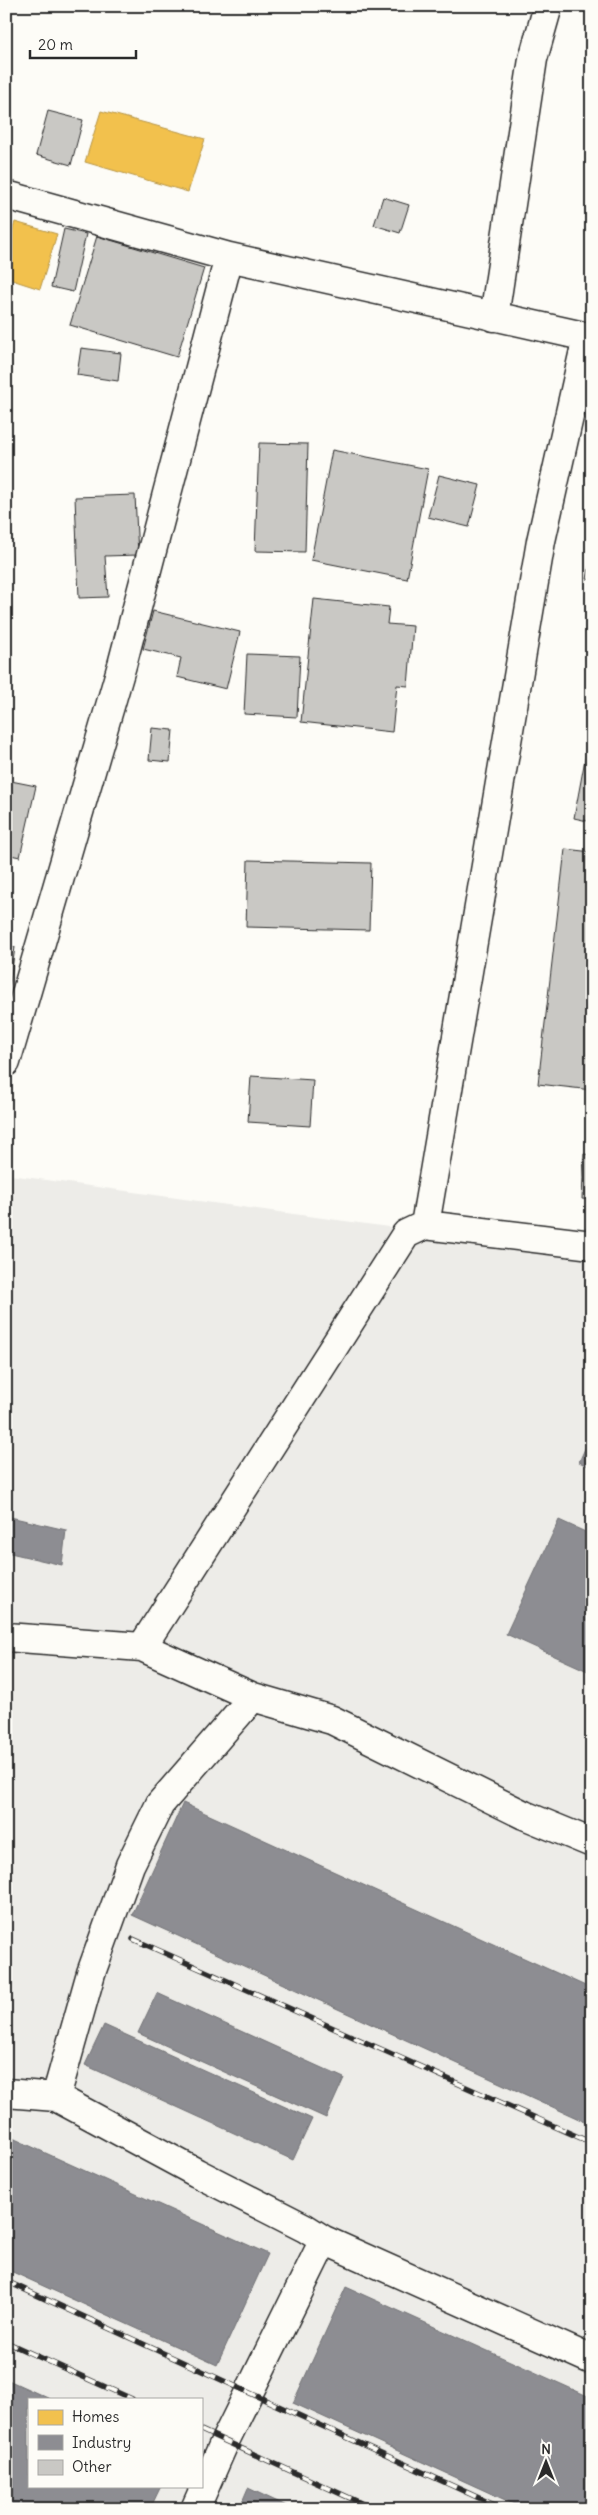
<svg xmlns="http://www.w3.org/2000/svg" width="598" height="2515" viewBox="0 0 598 2515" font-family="Delius,sans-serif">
  <rect width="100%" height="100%" fill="#fdfcf7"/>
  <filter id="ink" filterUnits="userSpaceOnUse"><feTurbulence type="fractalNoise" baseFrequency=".02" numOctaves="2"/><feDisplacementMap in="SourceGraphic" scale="10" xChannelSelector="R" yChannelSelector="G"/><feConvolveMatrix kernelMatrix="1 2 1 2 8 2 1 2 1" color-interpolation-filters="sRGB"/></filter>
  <g filter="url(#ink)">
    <path fill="#edece8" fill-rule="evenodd" d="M10 1175 592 1255V2509H6V1189ZM29 2399H201V2486H29Z"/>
    <path fill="#f2c14e" stroke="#b69444" d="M101 111 205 139 188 192 85 162Z
      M15 222 57 234 40 289 6 278V251Z"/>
    <path fill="#8d8d92" stroke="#707073" d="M592 1433V1468L579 1462Z
      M6 1516 66 1530 62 1565 6 1552Z
      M559 1520 592 1535V1673L506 1634Z
      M183 1803 592 1989V2125L132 1915Z
      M157 1993 344 2078 326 2118 138 2033Z
      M104 2025 312 2119 293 2160 85 2065Z
      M6 2135 268 2254 217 2365 6 2269Z
      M346 2287 592 2398V2509H525L293 2403Z
      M6 2379 50 2399H29V2486H161L150 2509H6Z
      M248 2488 293 2509H239Z"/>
    <path fill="#c9c8c4" stroke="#2b2b2b" d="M48 111 83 120 71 165 36 155Z
      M383 197 409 205 400 233 374 225Z
      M64 229 86 234 73 292 51 287Z
      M97 236 204 268 177 357 70 325Z
      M81 348 121 353 118 381 77 375Z
      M259 443 308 444 305 552 255 551Z
      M332 450 428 469 407 579 311 560Z
      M439 475 480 485 469 527 428 517Z
      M135 495 138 555 105 556 108 597 79 598 75 497Z
      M592 552V580L587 579Z
      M314 599 389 607 387 624 413 626 408 686 397 685 392 732 301 722Z
      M153 611 240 632 226 689 177 677 181 658 143 649Z
      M247 654 300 656 297 717 244 714Z
      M152 728 173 730 170 762 149 760Z
      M589 738H592V822L574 818Z
      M6 780 36 786 20 857 6 854Z
      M565 849 592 852V1090L538 1084Z
      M248 860 371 863 369 930 246 927Z
      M6 946 15 947 9 991 6 990Z
      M251 1076 313 1080 310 1126 248 1122Z
      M584 1154 592 1155V1200L582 1199Z"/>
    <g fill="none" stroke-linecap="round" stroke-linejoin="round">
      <defs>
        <path id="minor" d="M6 195 229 257 122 665 6 1062
          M229 257 592 338
          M494 317 533 59 548 6
          M425 1225 541 541 587 337
          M6 1637 142 1647 406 1234 425 1225 592 1245
          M142 1647 253 1697 332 1720 524 1815 592 1843
          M6 2093 56 2097 197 2173 305 2228 324 2240 592 2360
          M56 2097 91 1973 130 1865 160 1804 253 1697
          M195 2509 225 2441 324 2240"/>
      </defs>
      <use href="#minor" stroke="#2b2b2b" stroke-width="31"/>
      <use href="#minor" stroke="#fdfcf7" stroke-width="28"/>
      <defs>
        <path id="rail" d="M133 1939 592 2143
          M6 2281 503 2509
          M6 2342 132 2399
          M201 2430 374 2509"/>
      </defs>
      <use href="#rail" stroke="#2b2b2b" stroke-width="5.5"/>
      <use href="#rail" stroke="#fdfcf7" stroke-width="4" stroke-dasharray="11" stroke-linecap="butt"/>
    </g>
  </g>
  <rect width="598" height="2515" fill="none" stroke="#fdfcf7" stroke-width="25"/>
  <rect x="12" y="12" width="573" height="2490" fill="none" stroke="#2b2b2b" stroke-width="2" filter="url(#ink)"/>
  <rect x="28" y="2398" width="175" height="90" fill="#fdfcf7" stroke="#a9a8a5"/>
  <rect x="38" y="2410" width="25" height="15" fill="#f2c14e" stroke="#a9a8a5"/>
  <text x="72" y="2422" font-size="15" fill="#2b2b2b">Homes</text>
  <rect x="38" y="2435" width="25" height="15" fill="#8d8d92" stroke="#a9a8a5"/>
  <text x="72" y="2448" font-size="15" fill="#2b2b2b">Industry</text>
  <rect x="38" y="2460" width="25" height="15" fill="#c9c8c4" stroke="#a9a8a5"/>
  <text x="72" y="2472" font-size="15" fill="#2b2b2b">Other</text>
  <g transform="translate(546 2462)" stroke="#fdfcf7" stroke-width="4" paint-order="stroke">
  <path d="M0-4L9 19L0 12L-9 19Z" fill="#2b2b2b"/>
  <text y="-8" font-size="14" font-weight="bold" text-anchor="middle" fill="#2b2b2b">N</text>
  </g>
  <path d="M30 50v8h106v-8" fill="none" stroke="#2b2b2b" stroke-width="2.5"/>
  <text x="38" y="50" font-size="15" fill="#2b2b2b" stroke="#fdfcf7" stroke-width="4" paint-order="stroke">20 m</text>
</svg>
